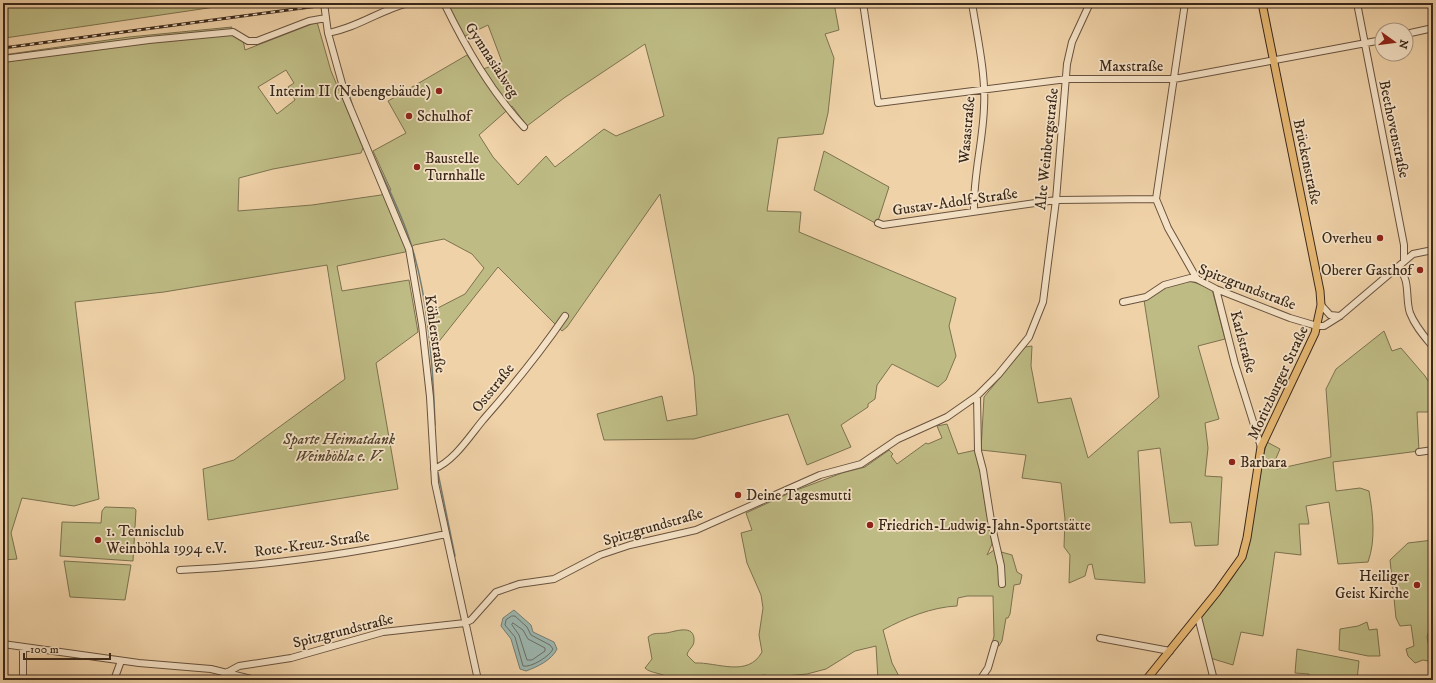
<svg xmlns="http://www.w3.org/2000/svg" width="1436" height="683" viewBox="0 0 1436 683" font-family="'IM FELL DW Pica',serif">
  <rect width="100%" height="100%" fill="#f0d2a8"/>
  <filter id="stains"><feTurbulence type="fractalNoise" baseFrequency=".005" numOctaves="4"/><feColorMatrix values="0 0 0 0 .2 0 0 0 0 .09 0 0 0 0 .02 0 0 0 .5 -.17"/></filter>
  <radialGradient id="worn" r=".72"><stop offset=".6" stop-color="#630" stop-opacity="0"/><stop offset="1" stop-color="#630" stop-opacity=".3"/></radialGradient>
  <path fill="#bebb84" stroke="#7c724f" fill-rule="evenodd" d="M3 3H242L5 38Z
    M441 3H752L753 5 773 3H834L839 30 825 34 834 58 828 113 823 134 778 138 767 211 801 212 799 232 956 298 949 326 956 356 946 380 938 387 892 364 877 385 875 399 868 404V407L841 425 851 447 807 465 788 414 694 439 604 440 597 414 662 396 667 421 697 415 694 376 660 194 567 327 562 331 498 267 433 349 430 312 465 294 484 268 472 254 444 239 414 245 405 252 337 266 342 291 409 280 418 332 376 363 398 489 208 520 203 469 234 460 345 379 327 265 164 292 75 302 99 499 74 506 22 498 11 533 17 559 3 560V55L129 37 232 27 229 34 243 40 245 50 317 22 331 71 363 148 361 153 273 169 239 178 238 211 312 205 381 195 391 190 373 151 406 133 388 101 467 55 478 71 502 62 488 25 459 39ZM645 44 664 116 616 136 604 129 555 167 546 156 518 185 493 157 479 135 512 106 527 126 564 98ZM286 70 294 83 288 87 295 100 277 114 258 87Z
    M824 151 889 187 877 224 814 190Z
    M1188 280 1212 289 1225 339 1198 346 1219 419 1205 423 1208 448 1205 476 1222 477 1218 545 1195 546 1191 522 1170 523 1160 448 1138 451 1145 583 1095 579 1092 564 1088 565 1085 576 1069 583 1070 555 1064 547 1065 519 1061 483 1022 478 1026 455 981 450 984 397 1025 347 1032 346 1031 366 1038 403 1071 398 1088 458 1159 397 1144 300 1163 288Z
    M1384 331 1392 351 1401 348 1425 376 1433 389V412H1417L1419 451 1333 462 1336 491 1360 488 1369 491C1373 514 1376 540 1368 562L1338 564 1329 502 1306 506 1309 524H1299L1301 555 1275 552 1263 636 1241 632 1233 665 1210 658 1201 618C1219 595 1240 573 1249 545L1264 453 1267 442 1280 449 1274 463 1277 469 1331 457 1326 389 1336 369Z
    M947 424 958 454 976 450 981 472 983 491 992 544 987 555 994 550 1012 555 1017 572 1022 575 1020 584 1014 585 1010 614 1008 618H1006L1002 641 999 646 992 644 994 636 993 596H967L958 598 957 606C932 607 905 618 883 630L892 663 901 680H878L876 646 855 651 826 669 807 674 774 677 764 675 735 680H672C662 672 651 674 645 668L652 659 648 637C654 632 658 634 666 633 674 632 695 623 694 641 694 647 688 649 687 655L695 663C717 662 748 678 762 652L759 635 763 608 761 595 747 563 741 533 752 530 746 513 794 491 842 473 865 467 889 450 893 454 891 456 897 464 926 443 928 444 942 438 937 426Z
    M105 507 134 508 136 510 133 561 60 556 62 522 101 523 102 511Z
    M1433 540V627L1429 630 1427 637 1429 648H1433V662L1423 660 1415 663 1408 656 1406 649 1414 646 1411 625 1400 626 1396 618 1390 560 1408 543Z
    M64 561 131 565 125 600 70 597Z
    M1367 622 1369 630 1377 629 1380 656H1368L1339 650 1340 629 1358 626Z
    M1297 649 1359 661 1357 680H1309V674L1295 673Z"/>
  <path fill="#9cb6af" stroke="#757d73" d="M514 610 531 625 533 632 554 642 557 649C552 660 537 667 526 671L520 669 511 639 501 626 503 618Z"/>
  <g fill="none" stroke-linecap="round" stroke-linejoin="round">
    <path stroke="#6b6f64" stroke-width="1" d="M512 616H515L527 627 531 635 550 645 553 649C550 656 531 668 523 666L515 637 505 625 506 620Z
      M513 623 523 630 528 639 545 648V651L532 660H527L519 635 512 625Z"/>
    <path stroke="#757d73" stroke-width="1.5" d="M348 91 353 107
      M371 151C384 179 398 206 408 235 428 291 433 366 435 425
      M438 473 455 556
      M3 673V674
      M5 677 6 680"/>
    <defs>
      <path id="minor" d="M324 3 328 33 346 98 409 249 422 325 430 397 435 483 478 680
        M444 3C466 48 490 90 524 127
        M863 3 878 103 1067 79H1174L1382 40
        M972 3C977 36 986 74 984 107 983 142 973 176 974 211
        M1185 3 1156 199 1168 228 1197 279
        M1357 3 1404 245V261
        M328 33C357 28 380 10 408 3
        M1406 34 1433 28
        M3 59 149 40 233 32 248 41H257L309 21 326 18
        M878 223 883 225 1056 200 1156 199
        M1398 269C1411 278 1405 299 1410 313 1415 326 1424 336 1433 347
        M1216 289 1235 364 1261 447
        M1123 302 1146 297 1164 285 1190 278 1197 279 1216 289 1290 318 1317 326H1324L1340 316 1413 254 1433 250
        M1321 305 1330 315 1340 316
        M977 396 978 451 983 470 992 527 1001 566 1002 584
        M1419 452 1433 450
        M434 469C454 461 469 437 483 420 512 387 540 353 565 316
        M180 570C270 566 358 553 446 534
        M1198 617 1214 680
        M1100 638 1170 651
        M3 644 139 663 211 669 256 680
        M23 648V680
        M228 672 239 666 291 658 383 632 465 623 471 620 496 592 519 584 554 579 600 555 630 545 696 530 820 475 861 464 898 439 947 417 977 396 998 375 1029 337 1043 302 1056 200 1067 64 1072 42 1090 3
        M114 680 121 661
        M980 680 988 668 995 644"/>
      <path id="major" d="M1146 680 1217 592 1242 557 1247 538 1261 447 1315 333 1321 305 1320 291 1262 3"/>
    </defs>
    <use href="#minor" stroke="#68523e" stroke-width="8"/>
    <use href="#major" stroke="#3a281a" stroke-width="9"/>
    <use href="#minor" stroke="#f5e2c6" stroke-width="6"/>
    <use href="#major" stroke="#e8b974" stroke-width="7"/>
    <defs>
      <path id="rail" d="M3 48 341 3"/>
    </defs>
    <use href="#rail" stroke="#3a281a" stroke-width="3"/>
    <use href="#rail" stroke="#f5e2c6" stroke-width="1.5" stroke-dasharray="4.5" stroke-linecap="butt"/>
  </g>
  <g fill="#8f2418" stroke="#f5e2c6" stroke-width="1.5">
    <circle cx="439" cy="91" r="4"/>
    <circle cx="409" cy="116" r="4"/>
    <circle cx="417" cy="167" r="4"/>
    <circle cx="1380" cy="238" r="4"/>
    <circle cx="1420" cy="270" r="4"/>
    <circle cx="1232" cy="462" r="4"/>
    <circle cx="738" cy="495" r="4"/>
    <circle cx="870" cy="525" r="4"/>
    <circle cx="98" cy="540" r="4"/>
    <circle cx="1417" cy="585" r="4"/>
  </g>
  <g text-anchor="middle" dominant-baseline="central" stroke-width="3.5" stroke-linejoin="round" paint-order="stroke">
    <g font-size="15" fill="#3a281a" stroke="#f5e2c6">
      <text transform="translate(492 60) rotate(57)">Gymnasialweg</text>
      <text x="1131" y="66">Maxstraße</text>
      <text transform="translate(1394 129) rotate(78)">Beethovenstraße</text>
      <text transform="translate(967 130) rotate(-85)">Wasastraße</text>
      <text transform="translate(1047 149) rotate(-84)">Alte Weinbergstraße</text>
      <text transform="translate(1307 162) rotate(78)">Brückenstraße</text>
      <text transform="translate(955 202) rotate(-8)">Gustav-Adolf-Straße</text>
      <text transform="translate(1247 287) rotate(21)">Spitzgrundstraße</text>
      <text transform="translate(435 334) rotate(82)">Köhlerstraße</text>
      <text transform="translate(1243 342) rotate(75)">Karlstraße</text>
      <text transform="translate(1278 383) rotate(-65)">Moritzburger Straße</text>
      <text transform="translate(493 388) rotate(-51)">Oststraße</text>
      <text transform="translate(653 527) rotate(-16)">Spitzgrundstraße</text>
      <text transform="translate(312 544) rotate(-8)">Rote-Kreuz-Straße</text>
      <text transform="translate(343 631) rotate(-14)">Spitzgrundstraße</text>
    </g>
    <g font-size="15" fill="#3a281a" stroke="#f5e2c6" text-anchor="start">
      <text x="431" y="91" text-anchor="end">Interim II (Nebengebäude)</text>
      <text x="417" y="116">Schulhof</text>
      <text x="425" y="158">Baustelle<tspan x="425" dy="17">Turnhalle</tspan></text>
      <text x="1372" y="238" text-anchor="end">Overheu</text>
      <text x="1412" y="270" text-anchor="end">Oberer Gasthof</text>
      <text x="1240" y="462">Barbara</text>
      <text x="746" y="495">Deine Tagesmutti</text>
      <text x="878" y="525">Friedrich-Ludwig-Jahn-Sportstätte</text>
      <text x="106" y="531">1. Tennisclub<tspan x="106" dy="17">Weinböhla 1994 e.V.</tspan></text>
      <text x="1409" y="576" text-anchor="end">Heiliger<tspan x="1409" dy="17">Geist Kirche</tspan></text>
    </g>
    <g font-size="15" font-style="italic" fill="#54452f" stroke="#f5e2c6">
      <text x="339" y="439">Sparte Heimatdank<tspan x="339" dy="17">Weinböhla e. V.</tspan></text>
    </g>
  </g>
  <rect width="1436" height="683" fill="none" stroke="#f0d2a8" stroke-width="16"/>
  <rect x="4" y="4" width="1428" height="675" fill="none" stroke="#3a281a" stroke-width="2"/>
  <rect x="8" y="8" width="1420" height="667" fill="none" stroke="#3a281a"/>
  <g transform="translate(1394 42) rotate(104)"><circle r="19" fill="#f5e2c6" stroke="#aa9881"/>
  <path d="M0-3L7 15L0 10L-7 15Z" fill="#8f2418"/>
  <text y="-6" font-size="11" font-weight="bold" text-anchor="middle" fill="#3a281a">N</text>
  </g>
  <path d="M24 653v6h86v-6" fill="none" stroke="#3a281a" stroke-width="2"/>
  <text x="30" y="653" font-size="12" fill="#3a281a" stroke="#f5e2c6" stroke-width="3" paint-order="stroke">100 m</text>
  <rect width="100%" height="100%" filter="url(#stains)"/>
  <rect width="100%" height="100%" fill="url(#worn)"/>
</svg>
